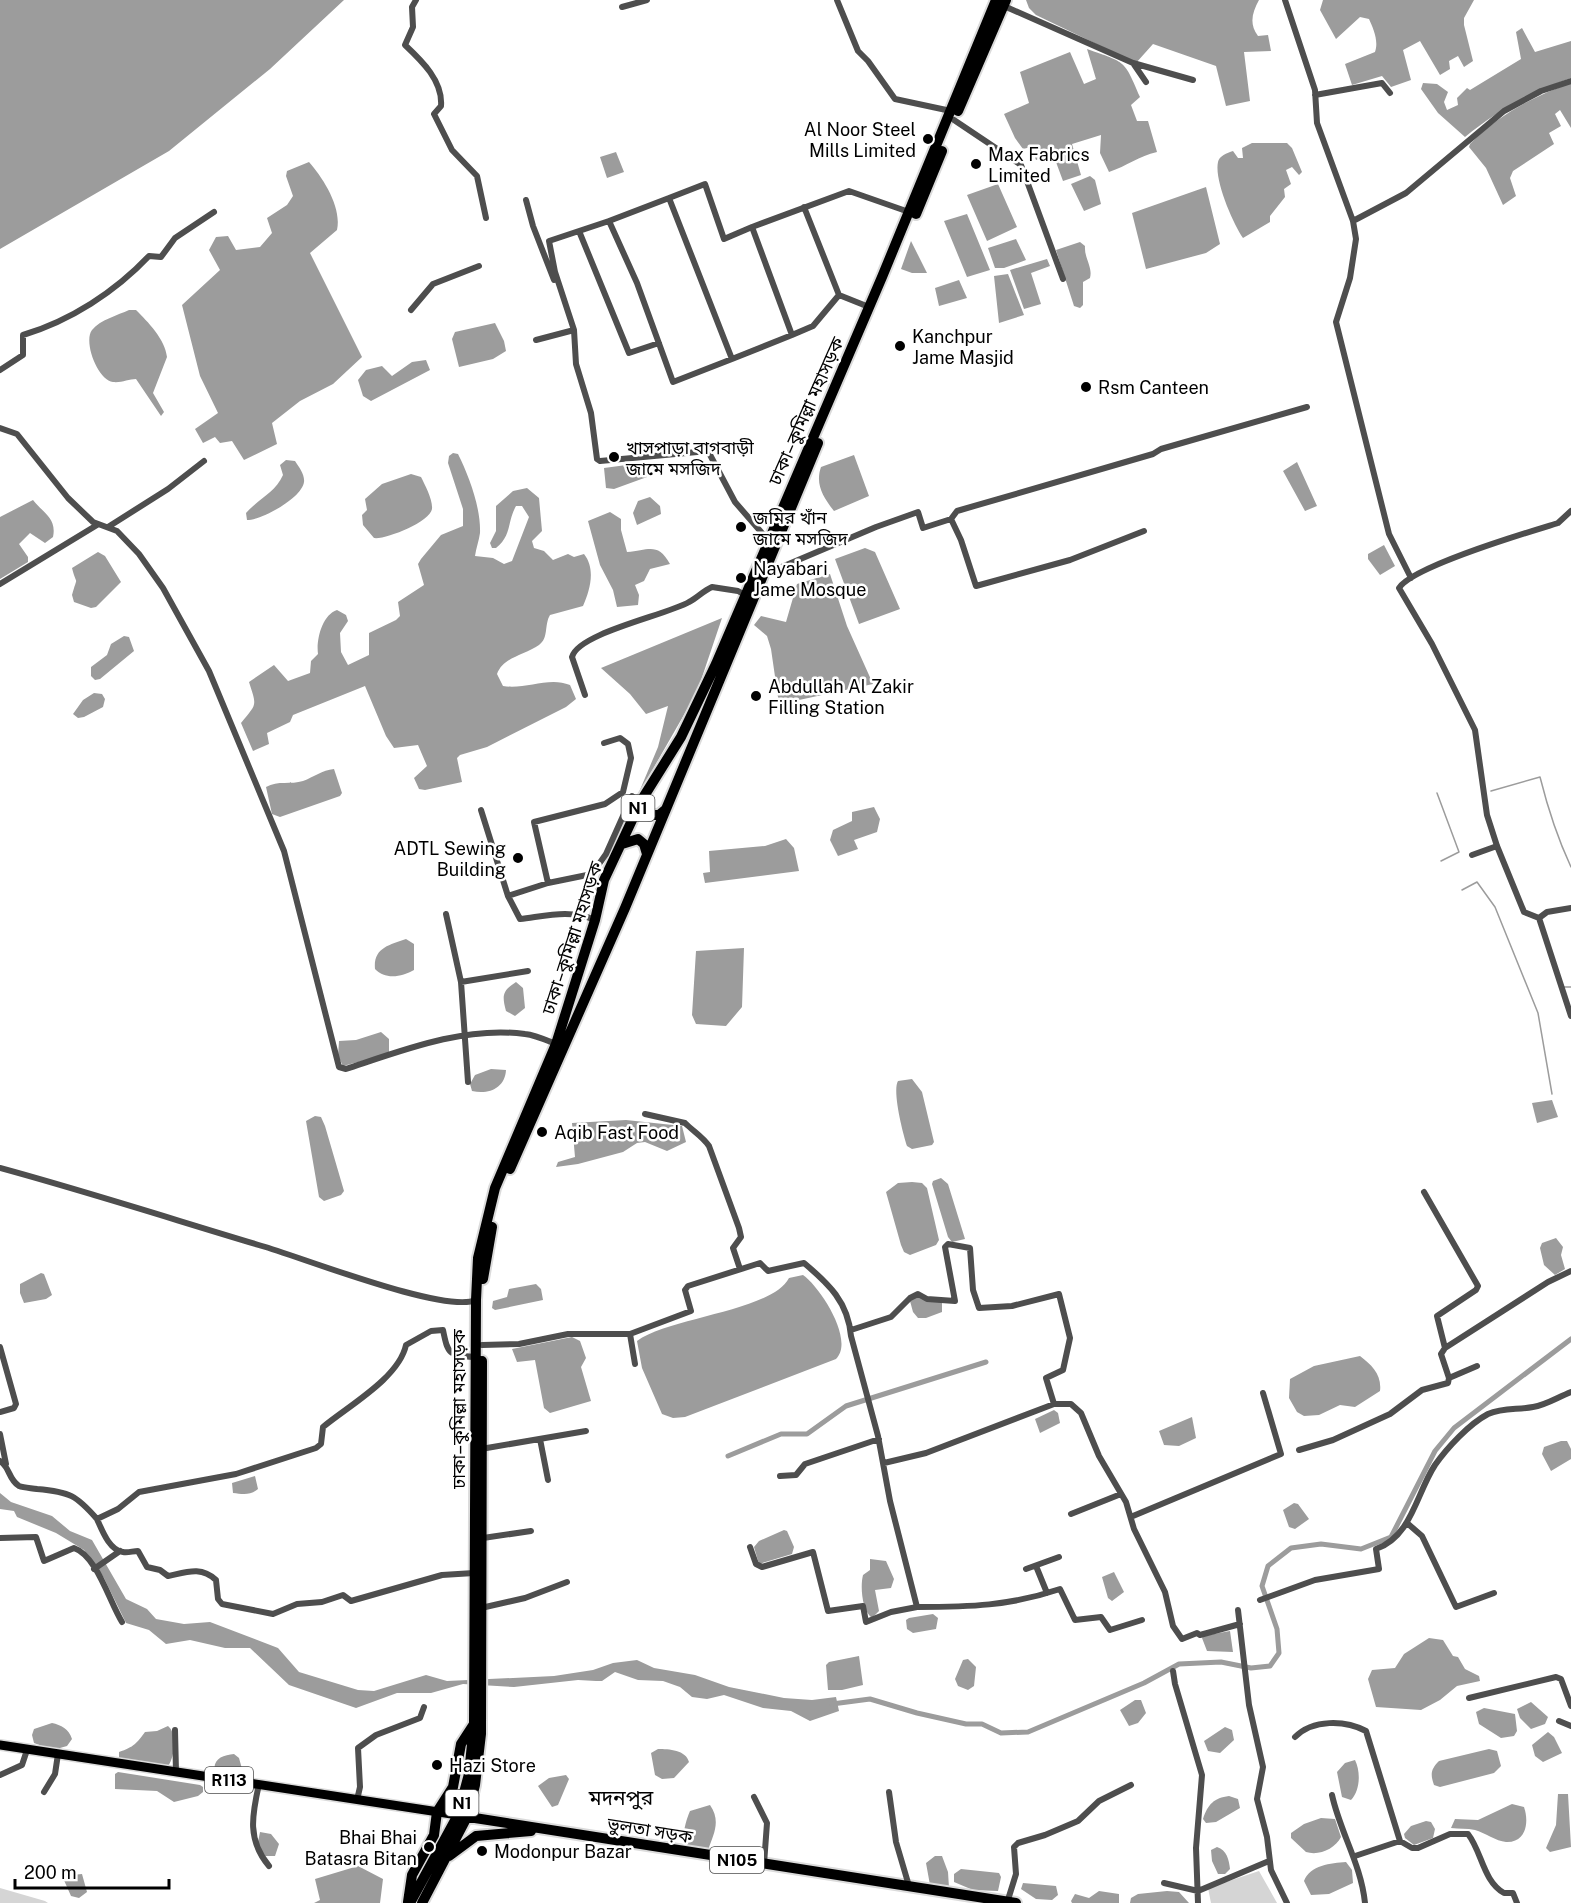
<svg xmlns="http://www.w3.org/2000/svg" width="1571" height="1903" viewBox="0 0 1571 1903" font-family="'Public Sans','Noto Sans Bengali',sans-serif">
  <rect width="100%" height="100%" fill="#fff"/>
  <path fill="#d5d5d5" d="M1259 1871 1277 1903H1211L1208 1888Z
    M0 1888 45 1901 48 1903H0Z"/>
  <path fill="#9c9c9c" d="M0 0H344L270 69 169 151 0 249Z
    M1026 0H1259C1252 13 1249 24 1258 36L1268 35 1271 51 1244 52 1250 101 1226 106 1216 66 1153 44 1136 63 1036 15 1029 8Z
    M1323 0H1474L1464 18V25L1473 61 1464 67 1458 56 1449 61 1450 69 1440 75 1420 41 1403 50 1411 80 1391 87 1382 76 1352 85 1345 64 1375 52C1379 41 1373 28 1369 19L1360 17 1336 39 1320 10Z
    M1522 28 1535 52 1571 41V78C1531 92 1498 110 1465 137L1438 113 1421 89 1423 83 1437 84 1448 92 1444 102 1447 110 1458 105 1457 98 1467 88 1470 90 1521 59 1516 32Z
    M1087 49C1126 63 1124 59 1140 97L1131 105 1137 121H1148L1157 152C1139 156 1127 166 1109 172L1100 153 1101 135 1072 144 1081 175 1063 181 1053 154 1036 160 1031 147 1023 149 1015 138 1004 114 1029 103 1020 72 1070 52 1084 84 1096 79Z
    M1571 83V128L1560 110 1555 114 1561 126 1549 133 1554 144 1513 171 1510 178 1516 196 1503 205 1486 168 1469 147 1470 144C1500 114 1532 97 1571 83Z
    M1252 143H1287L1292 148 1302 172 1299 175 1292 167 1286 170 1291 184 1284 189 1285 197 1270 216V222L1243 238C1233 223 1214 180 1218 162 1219 156 1227 153 1233 151L1238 158H1243L1242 148Z
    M616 152 624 172 607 178 600 157Z
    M309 162C323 178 342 207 337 230L310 253 362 357 333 384 300 401 272 423 277 444 244 460 232 441 220 443 215 437 203 443 195 429 218 413 200 376 182 305 220 270 209 250 216 237 228 236 236 250 260 247 272 233 267 218 287 205 293 196 286 176 287 171Z
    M1090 176 1095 180 1101 204 1084 211 1071 184Z
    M998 184 1017 227 987 241 967 195Z
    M1206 187 1220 244 1206 253 1146 269 1132 213Z
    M967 214 990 270 967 277 944 221Z
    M1016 239 1026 260 1004 268H995L988 248Z
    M911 241 927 273H912L901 269Z
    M1080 242 1085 246C1084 258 1093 267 1090 278L1083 282V305L1080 308 1074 306 1056 250Z
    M1047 259 1050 266 1031 273 1041 304 1024 309 1010 270Z
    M1008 274 1024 315 999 323 994 276Z
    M959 280 967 298 939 306 935 288Z
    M129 310H136C148 322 165 339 167 357L153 393 164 412 161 416 136 379C129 379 121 383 113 382 98 380 83 342 92 330 100 320 118 315 129 310Z
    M495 323 504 341 506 351 493 359 459 367 452 339 455 332Z
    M426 360 430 370 371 401 363 396 358 380 366 370 382 366 392 376 412 362Z
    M453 453 458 454C469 476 481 508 480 533 479 541 476 548 475 556L493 558 504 564 512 561 529 517 522 506H516C507 522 512 535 496 548H492L490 543 496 531V506L513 491 527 488 539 498 542 531 532 541 534 548 544 551 553 560 568 554 574 557 584 554C596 569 590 590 583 606L550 615C544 625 549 638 539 645 525 655 503 657 497 674L503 686C525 690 549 676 570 685L576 699 566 707 487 747 460 755 457 758 462 782 425 790 419 789 414 778 427 766 418 745 394 748 386 736 365 686 293 715 290 722 267 733 269 744 253 751 241 723C257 703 257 707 249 682L274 665 288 681 310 673 311 661 318 654C316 640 322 615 337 610L346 615 348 621 340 633 341 652 348 665 369 655V633L396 620 400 616 398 602 424 585 418 564 421 559 441 535 463 526V509L448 463 449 456Z
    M854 455 869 496 834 511C823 497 815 484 821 467Z
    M286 460 295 461C299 467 305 475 304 482 302 498 262 520 247 520L246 513C258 499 275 493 283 475L280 465Z
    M1297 462 1317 506 1305 511 1283 471Z
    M634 464 647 477 614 489 606 488 604 468Z
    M411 474 421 477C425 485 433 500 432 509 430 522 385 540 374 538L363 525 362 515 367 510 365 499 382 484Z
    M650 497 660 506 661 514 637 525 633 513 638 501Z
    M33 500C43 513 57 518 53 537L45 543 30 533 19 544 28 557V562L0 579V517Z
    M610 512 621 519V530L627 552C649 550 658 542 670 564L650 569 644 581 635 585 639 595 638 605 617 607 613 590 600 565 588 521Z
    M1384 545 1395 566 1380 575 1368 559V554Z
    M865 548 875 552 900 609 859 624 835 559Z
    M98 552 105 556 121 582 96 607 91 608 74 602 72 595C78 573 77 588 72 568Z
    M830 574 847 626 873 684 799 700 791 705 779 704 771 649 767 636 754 625 761 616 786 622 797 584Z
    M722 618 697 692 637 797 658 747 668 706 646 714 630 694 601 668Z
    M124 636 129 637 134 651 100 679 95 680 91 676V667L107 655 111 644Z
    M94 693 102 694 105 699 103 707 84 717 78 718 73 714 83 700Z
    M334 769 342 793 340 796 280 817 272 814 266 787C278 780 291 785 303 781 314 777 322 770 334 769Z
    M874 807 880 819 877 832 854 840 858 849 838 856 830 840 833 830 852 821V812Z
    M786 839 794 848 799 871 705 883 703 873 710 872 709 851 765 846Z
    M406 939 414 944V970C402 977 385 980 375 969 373 948 389 945 406 939Z
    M744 948 742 1007 726 1026 696 1024 692 1015 696 951Z
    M516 982 523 988 525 1008 515 1016 506 1011C502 996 502 991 516 982Z
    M381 1032 389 1039V1054L343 1066 338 1056 339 1041 356 1040Z
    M491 1069 506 1070C505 1088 489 1095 472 1091L470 1084 475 1075Z
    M912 1079 922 1092 934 1142 932 1145 912 1149 907 1146C903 1134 892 1091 898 1081Z
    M1552 1100 1558 1117 1537 1123 1532 1103Z
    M315 1116 321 1117 325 1126 344 1191 341 1195 324 1201 319 1197 306 1121Z
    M626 1120 682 1126 686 1142 667 1151 645 1142 637 1143 623 1152 578 1164 556 1167 558 1162 575 1157 572 1123Z
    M941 1178 948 1184 965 1239 952 1242 948 1237 932 1184 933 1181Z
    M912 1182 922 1183 927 1188 939 1240 936 1245 910 1255 904 1252 901 1245 886 1192 898 1183Z
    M1556 1238 1563 1247 1561 1255 1565 1269 1555 1275 1544 1265 1540 1248 1542 1243Z
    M41 1273 44 1274 52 1295 46 1299 24 1303 20 1293V1284Z
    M803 1275C820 1287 855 1340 836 1359L685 1417 673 1418 662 1414 642 1368 637 1341C671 1317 772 1311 789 1278Z
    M536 1284 541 1289 543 1300 495 1310 492 1308 493 1301 507 1297 509 1289Z
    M918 1296 942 1302V1312L926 1318H918L913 1312 910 1301Z
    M572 1337 580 1341 586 1358 581 1367 591 1401 550 1413 544 1408 535 1360 517 1362 512 1349Z
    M1360 1356C1372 1365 1382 1375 1380 1391L1355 1407 1340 1405 1319 1415 1304 1416 1297 1412 1289 1398 1290 1379 1314 1366Z
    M1054 1410 1058 1413 1060 1423 1040 1433 1035 1419Z
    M1192 1417 1196 1438 1179 1446 1164 1445 1159 1431Z
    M1561 1441H1567L1571 1449V1459L1551 1471 1542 1454 1544 1447Z
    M255 1476 258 1489C250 1496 242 1494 233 1493L232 1483Z
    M0 1493 11 1502 52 1516 70 1531 92 1540 126 1599 147 1609 156 1619 184 1624 210 1622 278 1648 299 1672 358 1690 374 1691 426 1675 447 1681 554 1676 593 1670 613 1663 637 1660 654 1668 695 1675 729 1687 784 1698 812 1700 836 1697 839 1711 810 1721 791 1711 763 1708 724 1695 707 1699 692 1697 680 1687 663 1681 638 1680 615 1672 602 1681H596L578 1680 514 1687 463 1684 431 1693H397L356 1708 289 1685 250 1648H225L190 1640 166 1644 149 1630 126 1623 104 1578 84 1550 56 1533 17 1517 14 1511 0 1509Z
    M1294 1503 1298 1504 1309 1519 1295 1529 1289 1527 1283 1510Z
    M784 1530 787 1531 794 1547 792 1554 759 1564 754 1547 759 1541Z
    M870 1559 886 1561 894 1579 891 1588 875 1590 879 1611 872 1618C862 1611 860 1587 863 1575L870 1570Z
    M1114 1572 1124 1592 1112 1601 1108 1598 1102 1577Z
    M933 1614 938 1618 936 1629 913 1633 907 1629 906 1620 909 1618Z
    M1230 1631 1233 1652 1207 1651 1202 1638 1203 1636Z
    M1429 1638 1443 1640 1453 1656 1458 1657 1465 1669 1479 1676 1480 1681 1457 1686 1440 1700 1421 1710 1376 1707 1368 1679 1372 1670 1395 1668 1404 1654Z
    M859 1656 863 1685 842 1690H828L826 1665 829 1662Z
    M968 1659 976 1667 974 1686 968 1690 958 1686 955 1679 963 1660Z
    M1135 1700H1141L1146 1713 1138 1723 1129 1726 1120 1710Z
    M1531 1702 1548 1717 1545 1724 1531 1729 1520 1718 1517 1709Z
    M1484 1708 1515 1714 1517 1731 1514 1736 1501 1738 1479 1724 1476 1712Z
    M52 1723C61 1725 69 1729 72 1739L67 1746 53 1750 34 1743 32 1735 34 1729Z
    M168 1726C177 1733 175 1757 168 1766L119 1760V1752C134 1747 137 1743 145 1732L157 1731Z
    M1225 1727 1232 1730 1234 1740 1220 1753 1208 1751 1204 1741Z
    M1548 1732 1554 1737 1562 1753 1543 1762 1535 1756 1532 1745Z
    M658 1749C669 1749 686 1750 689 1762L674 1778 662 1779 655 1775 651 1753Z
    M1489 1749 1497 1751 1501 1766 1494 1773 1440 1787 1434 1785C1430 1774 1431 1769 1439 1761Z
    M234 1754 239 1758 244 1776 215 1772C212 1759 223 1755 234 1754Z
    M1355 1760C1361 1772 1360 1791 1351 1800L1342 1797 1337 1772 1345 1763Z
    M118 1772 200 1785 203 1787V1792L198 1796 174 1802 157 1791 115 1789V1774Z
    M566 1775 569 1779 558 1805 552 1807 538 1786 549 1778Z
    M1558 1794H1568L1571 1847 1550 1852 1546 1848 1556 1825Z
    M1229 1796 1238 1799 1240 1808 1216 1822 1206 1823 1203 1819C1208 1804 1214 1798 1229 1796Z
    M1512 1804 1524 1807C1529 1821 1527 1843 1506 1842 1496 1841 1485 1833 1475 1830 1467 1828 1459 1829 1451 1828L1455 1819 1478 1820Z
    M710 1805C721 1821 714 1833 708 1850H686C681 1838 685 1823 690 1811Z
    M1321 1818 1335 1819 1341 1837C1335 1849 1319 1856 1306 1852L1291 1838V1833L1304 1824Z
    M1426 1821 1431 1822 1435 1829 1433 1838 1414 1845 1405 1838 1404 1834 1411 1826Z
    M260 1832 271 1834 279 1844 275 1856H263L258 1842Z
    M1217 1847C1227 1850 1229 1860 1230 1869L1225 1874H1218L1212 1861 1211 1850Z
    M935 1856H942L948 1872 949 1888 930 1885 926 1863Z
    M1346 1862 1352 1870 1353 1883 1329 1894 1311 1895 1304 1881C1310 1865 1331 1863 1346 1862Z
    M358 1866 383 1879 380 1903H314L320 1900 315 1879Z
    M961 1869 999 1873 1001 1877 998 1891 973 1890 954 1882V1874Z
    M72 1875 82 1874 87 1892 79 1898 71 1896 63 1878Z
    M1023 1883 1056 1886 1058 1895 1052 1900 1036 1899 1021 1889Z
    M1099 1891 1119 1894V1903H1072L1071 1901 1075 1894 1089 1898Z
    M1167 1891 1179 1892 1189 1903H1130L1131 1898 1138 1894Z"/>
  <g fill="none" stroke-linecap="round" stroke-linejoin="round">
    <path stroke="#9c9c9c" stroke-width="1.5" d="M1491 791 1540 777C1548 809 1557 837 1571 867
      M1437 793 1459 852 1441 861
      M1462 890 1477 882 1495 907 1538 1013 1552 1094
      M1564 987H1571"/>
    <path stroke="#9c9c9c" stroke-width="5" d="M728 1456 781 1434H807L846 1406 986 1362
      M832 1704 870 1699 917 1713 966 1724H982L1001 1733 1028 1732 1144 1683 1179 1664 1221 1662 1251 1668 1270 1666 1279 1653 1277 1629 1262 1586 1268 1566 1291 1548 1321 1544 1361 1549 1391 1537 1435 1451 1454 1428 1571 1339"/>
    <defs>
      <path id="primary" d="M0 1745 458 1815"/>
      <path id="highway" d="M958 111 1006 0
        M916 214 942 151
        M641 801 650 815H659L665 810
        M622 844 638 839 644 844 647 854
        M510 1169 625 908 818 443
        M483 1279 492 1227
        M462 1816 1016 1903
        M449 1856 476 1836 531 1831
        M408 1902 412 1875 434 1835 437 1812 453 1787 461 1744 474 1724
        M410 1903 458 1815 469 1774 474 1724 476 1300 478 1258 495 1188 556 1044 595 920 604 880 641 801 681 737 716 664 882 277 996 0
        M422 1903 467 1817 475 1785 481 1734 482 1361"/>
    </defs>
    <use href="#primary" stroke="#dbdbdb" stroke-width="12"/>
    <use href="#highway" stroke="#dbdbdb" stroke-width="14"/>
    <path stroke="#4e4e4e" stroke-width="6" d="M416 0 412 7 413 27 405 45C422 61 443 81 441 106L434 114 452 150 477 176 486 218
      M837 0 858 51 868 61 895 99 951 111
      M1285 0 1315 90 1317 123 1353 221 1406 193 1504 111 1541 91 1571 81
      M1004 6 1133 63 1146 82
      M622 7 647 0
      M1133 63 1193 80
      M1315 95 1382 83 1390 93
      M954 120 1021 165 1063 279
      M669 198 609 221 637 283 673 382 732 359
      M526 200 533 226 554 280
      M804 207 839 295 813 326 792 335 752 227 849 191 909 212
      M609 221 579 231 629 353 659 343
      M1353 221 1356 239 1350 278 1336 322 1389 534 1411 578
      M752 227 724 239 705 184 669 198 732 359 792 335
      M579 231 549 241 555 272 574 330 576 364 591 413 597 459 600 461 708 451 735 502 768 540
      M839 295 869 307
      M411 310 433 284 479 266
      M536 340 574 330
      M0 370 23 355V335C70 321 115 292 149 256L161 257 175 238 214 212
      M0 428 17 434 68 498 93 522 117 531 139 554 163 588 209 671 284 851 339 1067 346 1069C403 1050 464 1026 525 1034 535 1035 546 1040 556 1044
      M1571 511 1558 523C1529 532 1413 566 1399 588L1432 644 1475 730 1487 815 1497 846 1524 912 1539 918 1571 1016
      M951 519 961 540 976 586 1070 560 1144 531
      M108 527 168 489 204 461
      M765 574 876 527 918 512 923 528 951 519 957 511 1153 454 1161 449 1307 407
      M0 584 97 525
      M585 695 572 657C578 633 667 615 689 602 697 598 703 591 712 587L738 591 745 595
      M481 810 508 896 520 919C546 916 570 909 595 920
      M1472 855 1497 846
      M548 883 534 822 605 804 623 792 631 758 628 744 620 738 604 743
      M508 896 548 883 592 874 606 854 632 796
      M446 914 461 982 468 1082
      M1539 918 1547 912 1571 908
      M461 982 528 971
      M645 1114 685 1123C693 1131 703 1137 709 1146L739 1228 741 1237 733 1248 740 1269
      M0 1168C88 1192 175 1220 262 1246 301 1257 445 1314 476 1300
      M1424 1192 1478 1286 1476 1290 1437 1316 1445 1348
      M851 1330 891 1317 910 1298 918 1294 927 1299 955 1301 945 1247 948 1244 970 1248 973 1290 979 1308 1012 1306 1059 1294 1070 1338 1063 1370 1046 1378 1054 1404H1071L1081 1413 1099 1456 1126 1502 1134 1529 1165 1592 1173 1626 1182 1639 1197 1633 1200 1635 1240 1624
      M482 1345 519 1344 568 1334H630
      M0 1347 16 1404 14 1408 0 1412
      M635 1364 630 1334 691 1311 685 1290 688 1286 760 1263 768 1271 804 1263C829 1284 848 1302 851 1336L878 1436 890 1501 917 1607 891 1612 866 1622 863 1606 828 1611 813 1552 762 1567 756 1564 750 1547
      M1449 1378 1477 1366
      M0 1434 6 1464
      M540 1439 548 1480
      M481 1449 586 1431
      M1299 1450 1333 1440 1390 1414 1422 1390 1448 1383 1449 1378 1441 1354 1445 1348 1548 1282 1571 1271
      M0 1461C10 1467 8 1479 19 1486 24 1488 32 1488 37 1489 70 1492 76 1495 97 1519L118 1509 139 1492 236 1474 316 1448 321 1444 323 1427C348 1406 399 1378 406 1345L431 1331 443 1330C448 1355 449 1355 475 1357
      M884 1463 926 1453 1054 1404
      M780 1476 796 1475 805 1464 879 1439
      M1071 1514 1121 1494
      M1133 1516 1281 1454 1263 1393
      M97 1519C102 1530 109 1550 123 1552 128 1553 133 1551 138 1551L147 1567 160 1570 168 1576C187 1572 201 1566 216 1580L218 1599 222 1604 273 1614 297 1604 322 1602 343 1595 351 1601 442 1575 474 1573
      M1407 1523 1422 1536 1456 1607 1494 1593
      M0 1538 36 1537 44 1561 74 1548C97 1556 109 1601 122 1622
      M483 1538 531 1531
      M1036 1566 1047 1593
      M94 1569 120 1551
      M1026 1569 1059 1557
      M1260 1600 1315 1580 1379 1569 1376 1549C1412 1536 1416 1494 1435 1465 1447 1448 1469 1424 1488 1414 1503 1407 1517 1410 1533 1407 1546 1405 1558 1397 1571 1392
      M917 1607C969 1607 1010 1606 1060 1589L1075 1620 1101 1617 1110 1630 1142 1620
      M481 1608 525 1598 567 1582
      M1238 1610 1249 1705 1263 1767 1257 1799 1267 1837 1271 1870 1287 1903
      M1173 1671 1175 1684 1202 1775 1196 1848 1198 1903
      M1469 1698 1556 1677 1561 1679 1571 1706
      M1559 1721 1571 1726
      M175 1730 176 1772
      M1295 1737C1313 1719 1345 1720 1366 1731L1400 1841
      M0 1775 22 1765 27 1750
      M259 1784C252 1815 247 1840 269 1866
      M44 1792 55 1774 58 1754
      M889 1792 896 1842 909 1886
      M1332 1795C1340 1832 1361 1864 1365 1903
      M754 1797 767 1823 764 1864
      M357 1800 360 1787 358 1748 376 1735 420 1718 424 1707
      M1355 1856 1400 1841 1412 1848H1418L1450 1834H1468C1482 1852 1483 1881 1504 1893H1513L1517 1903
      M1164 1883 1198 1891 1269 1861
      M1007 1903 1016 1874 1014 1847 1018 1843 1045 1835 1078 1821 1099 1801 1131 1785"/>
    <use href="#primary" stroke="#000" stroke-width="9"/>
    <use href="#highway" stroke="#000" stroke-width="10"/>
  </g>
  <g fill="#000" stroke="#fff" stroke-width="2">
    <circle cx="928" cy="139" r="6"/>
    <circle cx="976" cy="164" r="6"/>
    <circle cx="900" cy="346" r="6"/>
    <circle cx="1086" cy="387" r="6"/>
    <circle cx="614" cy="457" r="6"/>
    <circle cx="741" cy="527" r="6"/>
    <circle cx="741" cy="578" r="6"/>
    <circle cx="756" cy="696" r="6"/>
    <circle cx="518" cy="858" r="6"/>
    <circle cx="542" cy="1132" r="6"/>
    <circle cx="437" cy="1765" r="6"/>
    <circle cx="429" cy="1847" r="6"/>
    <circle cx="482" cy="1851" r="6"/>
  </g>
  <g text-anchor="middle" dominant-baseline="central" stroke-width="5" stroke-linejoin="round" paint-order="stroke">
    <g fill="#fff" stroke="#4c4c4c" stroke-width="1.5">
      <rect x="621.5" y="795" width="33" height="26" rx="4.5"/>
      <rect x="205" y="1767" width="48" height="26" rx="4.5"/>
      <rect x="445.5" y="1790" width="33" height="26" rx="4.5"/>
      <rect x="710" y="1847" width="54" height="26" rx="4.5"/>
    </g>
    <g font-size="16" font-weight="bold" fill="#000">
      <text x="638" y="808">N1</text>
      <text x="229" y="1780">R113</text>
      <text x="462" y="1803">N1</text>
      <text x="737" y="1860">N105</text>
    </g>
    <g font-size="18" fill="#000" stroke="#fff" text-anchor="start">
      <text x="916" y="129" text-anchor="end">Al Noor Steel<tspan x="916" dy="21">Mills Limited</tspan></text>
      <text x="988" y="154">Max Fabrics<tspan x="988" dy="21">Limited</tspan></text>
      <text x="912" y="336">Kanchpur<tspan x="912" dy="21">Jame Masjid</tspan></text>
      <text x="1098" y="387">Rsm Canteen</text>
      <text x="626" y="447">খাসপাড়া বাগবাড়ী<tspan x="626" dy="21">জামে মসজিদ</tspan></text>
      <text x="753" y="517">জমির খাঁন<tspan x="753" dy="21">জামে মসজিদ</tspan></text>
      <text x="753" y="568">Nayabari<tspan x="753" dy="21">Jame Mosque</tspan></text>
      <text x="768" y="686">Abdullah Al Zakir<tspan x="768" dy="21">Filling Station</tspan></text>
      <text x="506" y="848" text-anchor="end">ADTL Sewing<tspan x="506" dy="21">Building</tspan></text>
      <text x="554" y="1132">Aqib Fast Food</text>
      <text x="449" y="1765">Hazi Store</text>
      <text x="417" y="1837" text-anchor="end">Bhai Bhai<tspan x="417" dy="21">Batasra Bitan</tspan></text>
      <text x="494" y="1851">Modonpur Bazar</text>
    </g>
    <g font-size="18" fill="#000" stroke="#fff">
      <text transform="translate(806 411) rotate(-66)">ঢাকা–কুমিল্লা মহাসড়ক</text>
      <text transform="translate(572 938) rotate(-72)">ঢাকা–কুমিল্লা মহাসড়ক</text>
      <text transform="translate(458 1409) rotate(-90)">ঢাকা–কুমিল্লা মহাসড়ক</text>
      <text transform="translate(650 1830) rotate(9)">ভুলতা সড়ক</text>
    </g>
    <g font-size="21" fill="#000" stroke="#fff">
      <text x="621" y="1797">মদনপুর</text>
    </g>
  </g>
  <path d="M15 1879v9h154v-9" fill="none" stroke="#000000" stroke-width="3"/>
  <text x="24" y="1879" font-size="18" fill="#000000" stroke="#ffffff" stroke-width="4.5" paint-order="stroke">200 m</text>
</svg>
